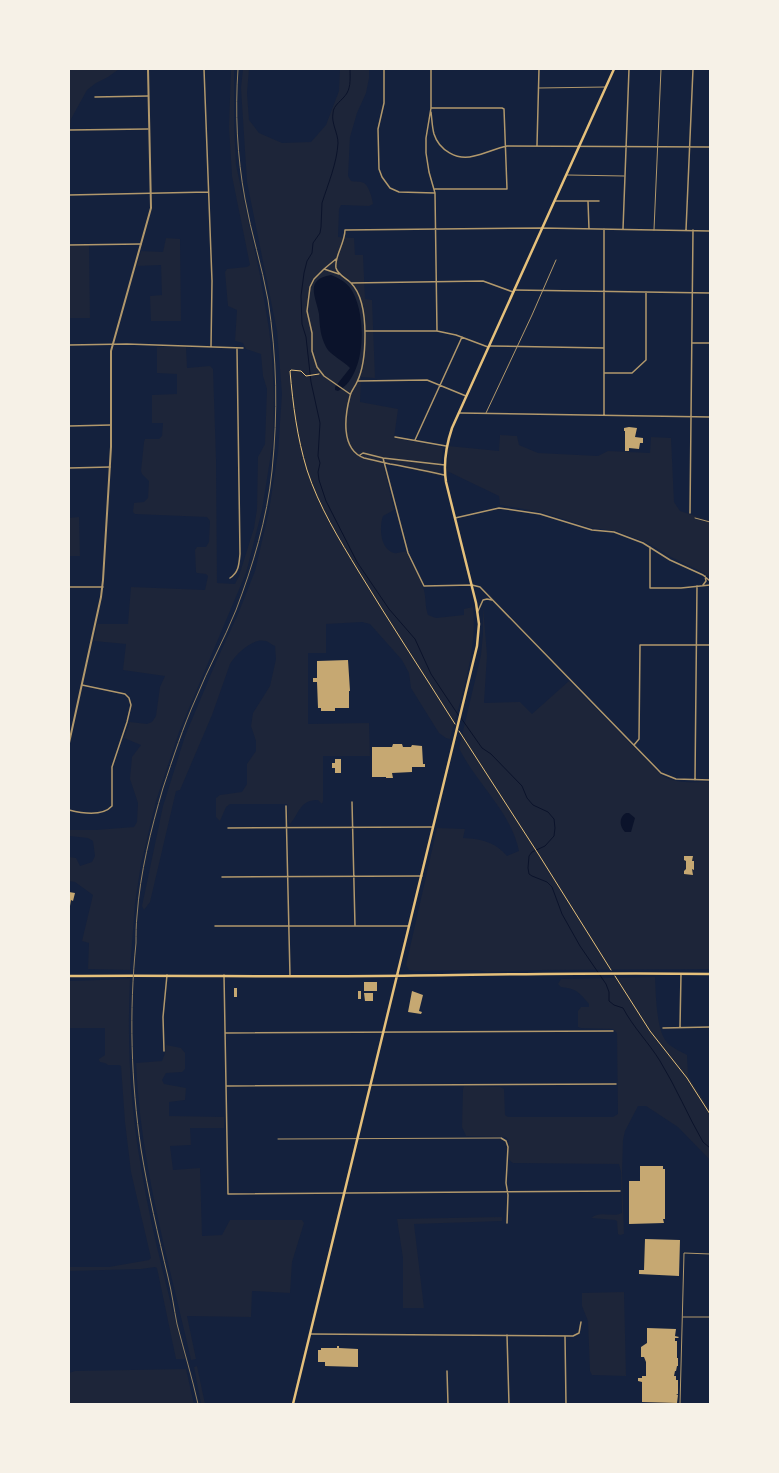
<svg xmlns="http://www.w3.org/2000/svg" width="779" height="1473" viewBox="0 0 779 1473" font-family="Figtree,sans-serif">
  <rect width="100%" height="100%" fill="#14213d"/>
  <path fill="#1d2539" d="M69 69H119L108 77 96 83 87 90 71 119 69 136Z
    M231 69H234V124L236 165 260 275 269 329 272 356 274 396 273 441 262 510 246 573 179 732 156 801 141 864 135 903 130 970 88 969 89 943 82 941 93 895 75 882 69 881V857L76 858 80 866 92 862 95 856 93 841 88 838 69 836V830H96L134 827 137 822 138 803 130 779 132 757 141 745 124 738 130 722 147 724 152 722 156 716 160 687 165 676 123 670 126 644 94 641 97 624H128L131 587 205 590 208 576 206 574 197 573 196 572 195 550 197 547H206L209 542 210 521 207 517 135 514 133 512 134 503 144 502 148 498 149 481 142 474 141 471 144 442 145 439H159L162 436 163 423H152V395L177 394V374L157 373V347H186L187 368 210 366 213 369 216 459 217 583 235 584 239 576 254 528 257 509 258 457 265 444 267 389 263 376 261 354 246 349 243 343 235 341 237 310 228 306 225 272 227 269 247 267 250 265 232 176 229 127Z
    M243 69H249L247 93 249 120 259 133 282 143 311 142 326 125 339 91 340 69H369V78L366 93 357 113 350 137 348 176 351 181C355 182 361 181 364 183 369 186 372 198 373 204L369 206 341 205 339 209 338 237 354 238 355 255H363L365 299 372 300 375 378 361 377 360 402 398 409 394 438 443 447 440 476 383 463 394 510 383 516C379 527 380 549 394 553 397 554 402 551 406 552 412 565 420 576 424 590 426 598 425 607 428 615L436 618 464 615V609L473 607C478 650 461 697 450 739L446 738 439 733 411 688 409 673 402 660 370 624 362 622 326 624V653H308V724L369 723 370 756H323V801L322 804 318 800C300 799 299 814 290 824L288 821V805L286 804H230L226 807 220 821 216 817V798L220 795 242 792 247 784V764L256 751V741L251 726 253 713 270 686 276 659 275 646C272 645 269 642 266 641 253 637 236 654 230 664L212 715 180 790 176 791 150 902 144 910 142 906 163 806 185 736 216 662 238 614 255 571 269 511 278 452 282 394 277 331 247 182 241 88Z
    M166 238 180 239 181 321H151L150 296 162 295 161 265 137 266 141 251 163 252Z
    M89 245 90 318H69V246Z
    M500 435 517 436 519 445 538 453 598 456 608 451 650 453 651 437 671 438 674 502 680 511 710 521V577L702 572 671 557 648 543 616 531 592 528 541 512 500 505 499 496 447 471 448 446 499 451Z
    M79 517 80 556H69V518Z
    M483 606 487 655 484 703 520 702 532 714 569 681 662 776C677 784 693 782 710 782V969L541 970 487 972 477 970 415 971 409 970 406 965 437 828 465 829 463 838C482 839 495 842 507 856L519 851C512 818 488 794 470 767 466 761 462 754 459 748L481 655 483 633Z
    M655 977C656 994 656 1028 666 1041 670 1047 680 1051 687 1055L688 1076 710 1110V1160L678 1127 646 1106H638L625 1131 623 1140 622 1173 624 1234 620 1235 618 1234 617 1221 615 1220 591 1218C600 1210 612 1218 622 1213L621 1172 619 1164 513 1163 509 1160V1141L506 1137 466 1136 462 1127 463 1089 464 1086 500 1087 504 1089 505 1115 508 1117H613L618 1114 617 1033 613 1029 581 1028 578 1027V1011L581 1007H589V1004C579 992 577 989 561 987L558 984 561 979Z
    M130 979C127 1042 130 1105 141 1167 151 1231 169 1295 185 1359H176L157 1268 155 1267 141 1269 69 1271V1267H109L149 1260 151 1258 131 1172 125 1122 121 1066 119 1065H108L105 1063 100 1062 99 1060V1059L105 1055V1028H69V981Z
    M166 1045 181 1048 185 1053V1069L182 1072 166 1073 162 1080 164 1084 186 1088 185 1100 169 1102V1116L224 1117V1128H190L191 1145 170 1146 173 1170 200 1168 202 1236 222 1235 230 1220H302L304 1223 292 1262 290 1293 252 1291 251 1317 187 1316 196 1359 191 1360C169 1262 140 1164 136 1063L162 1061 165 1053Z
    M502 1217V1221L414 1224 424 1308H403V1258L397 1219Z
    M624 1292 626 1376 592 1375 590 1371 588 1321 582 1306V1293Z
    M197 1366 205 1404H201L194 1367Z
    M186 1369 194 1404H69V1373L75 1371Z"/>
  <path fill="#0b132b" d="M331 275C339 278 346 282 351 289 367 313 367 376 338 391L335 390V387L350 368C344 361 330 355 326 347 320 335 320 327 319 314 316 297 304 279 331 275Z
    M626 813H629L635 818 631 832H625C619 826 619 817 626 813Z"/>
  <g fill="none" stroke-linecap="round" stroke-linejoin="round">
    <path stroke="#0b132b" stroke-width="1" d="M350 69C350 77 351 86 347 93 343 100 333 105 333 113 331 123 338 133 338 143 337 163 328 184 322 203L321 227 320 233 313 243 312 253 307 261 304 273 301 296 302 324 306 337 311 382 320 423 318 456 320 463 318 472 319 480 326 501 357 562 389 609 415 639 431 674 459 716
      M461 718 482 748 491 754 522 786 527 798 533 805 548 812 554 819 555 828 554 836 545 846 532 852 529 856 528 868 529 874 532 876 547 882 552 887 562 914 580 946 606 984 609 992V1001L614 1005 623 1008C633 1027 649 1043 660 1061 676 1087 688 1116 703 1142L710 1148"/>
  </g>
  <path fill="#c6a872" d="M629 427 637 428 635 437 643 438V443H640L639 449 629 448V451H625V431H624V428Z
    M348 660 350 691H349V708H335V711H321V708H318L317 682H313V678H317V661Z
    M393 744H402L403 747H411L412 745 422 746 423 764H425V767H412V772L392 773 393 778H386V777H372V747H392Z
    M335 759H341V773H335V768H332V763H335Z
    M684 856H693L692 861H694V870L692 869 693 875 684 874V871L686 869V861L684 860Z
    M69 892 75 893 73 901 71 900 70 906Z
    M364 982H377V991H364Z
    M234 988H237V997H234Z
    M358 991H361V999H358Z
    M412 991 423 995 419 1011 422 1012 421 1014 408 1012Z
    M364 993H373V1001H365Z
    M640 1166H663V1169H665V1219H663L664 1223 629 1224V1181H640Z
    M645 1239 680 1240 679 1276 639 1274V1270H644Z
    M647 1328 676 1329 675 1336 679 1337 678 1338H675V1341H677V1358H678V1366H677L676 1371H675L674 1376H676V1380H678V1394H676L678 1395 677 1403 642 1402V1382L638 1381V1378H642V1376H646V1362L644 1357H641V1347L647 1343Z
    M337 1346H339V1348L358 1349V1367L325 1366V1362H318V1350H321V1348H337Z"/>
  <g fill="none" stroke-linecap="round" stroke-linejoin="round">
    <path stroke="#e5c07b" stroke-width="1" d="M319 374 306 376 301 371 291 370 290 371C293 405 297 437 307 470 319 507 339 539 359 572 390 623 423 673 455 724
      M459 731 539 855 611 970
      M615 976 650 1031 687 1078 710 1114"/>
    <path stroke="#b1986c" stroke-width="1" d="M539 88 606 87
      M567 175 624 176
      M654 230 661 69
      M486 413 532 315 556 260
      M695 518 710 522
      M278 1139 500 1138
      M683 1317H710
      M680 1404 684 1253 710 1254"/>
    <path stroke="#b1986c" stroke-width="1.5" d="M204 69 212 281 211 347
      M384 69V103L378 129 379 169 382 177 390 188 399 192 435 193
      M431 69V108L426 138V153L429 172 435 193 437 331
      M95 97 148 96
      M431 108H502L504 109 507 189H435
      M431 112C432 119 432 127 434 134 439 150 457 161 474 156 485 154 496 148 507 146L710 147
      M69 130 148 129
      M537 145 539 69
      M69 195 208 192
      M555 201H599
      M588 201 589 229
      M604 229V415
      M623 229 629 69
      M686 230 693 69
      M69 245 141 244
      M336 259 324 269 314 279 310 287 307 311 312 333V351L317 367 324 376 350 394
      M324 269 339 274
      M351 283 483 281 513 292
      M514 290 710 293
      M365 331H437L456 335 488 347
      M692 343H710
      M69 345 127 344 243 348
      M490 346 604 348
      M604 373H632L646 360V292
      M358 381 427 380 466 396
      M460 413 710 417
      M69 426 111 425
      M395 437 446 446
      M415 440 462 337
      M360 455 363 453 383 458 445 465
      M383 458 408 553 424 586 472 585 480 587 661 773 676 779 710 780
      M69 468 110 467
      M444 475C426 471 408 467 390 464 382 462 372 460 364 458 340 449 345 415 350 396 351 391 355 387 357 382 364 368 365 350 365 335 365 318 363 295 351 283 346 278 338 275 336 268 334 257 345 243 345 230L542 228 710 231
      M690 513 693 230
      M455 518 499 508 540 514 592 530 614 532 643 543 670 560 703 575 710 581
      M650 547V588H681L710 585
      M230 578C239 572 239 564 240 554L237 349
      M703 585 706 581 705 576
      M69 587H103
      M478 611 483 600 487 599 492 600
      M634 745 639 739 640 645H710
      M695 780 697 586
      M352 802 355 926
      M286 806 290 976
      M69 810C81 813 102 817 112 806V767L127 722 131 705 129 698 125 694 82 685
      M228 828 432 827
      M222 877 422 876
      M215 926H408
      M224 975 228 1194 620 1191
      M680 1027 681 974
      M663 1028 710 1027
      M225 1033 613 1031
      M164 1051 163 1017 167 975
      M226 1086 616 1084
      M501 1138 506 1141 508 1147 506 1183 508 1195 507 1223
      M310 1334 573 1336 579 1333 581 1322
      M507 1335 509 1404
      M565 1336 566 1404
      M447 1371 448 1404"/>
    <path stroke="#b1986c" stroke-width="2" d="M69 743 101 597 103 580 111 447V351L151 208 148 69"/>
    <path stroke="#e5c07b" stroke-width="2.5" d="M69 976C171 975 273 977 375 976 487 975 598 972 710 974
      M293 1404 477 646 479 624 476 603 446 482C443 463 446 446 452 428L614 69"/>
    <path stroke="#918062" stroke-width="1" d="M198 1404C192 1377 184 1351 177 1324 174 1309 172 1293 168 1277 158 1235 148 1192 141 1149 131 1081 129 1012 136 943 136 934 136 925 137 916 140 873 151 829 163 788 173 758 183 727 196 698 208 668 224 640 236 610 253 565 267 519 272 471 278 412 277 358 268 300 262 266 251 233 245 199 237 156 235 112 238 69"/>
  </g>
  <rect width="779" height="1473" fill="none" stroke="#f6f1e7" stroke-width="140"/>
</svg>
